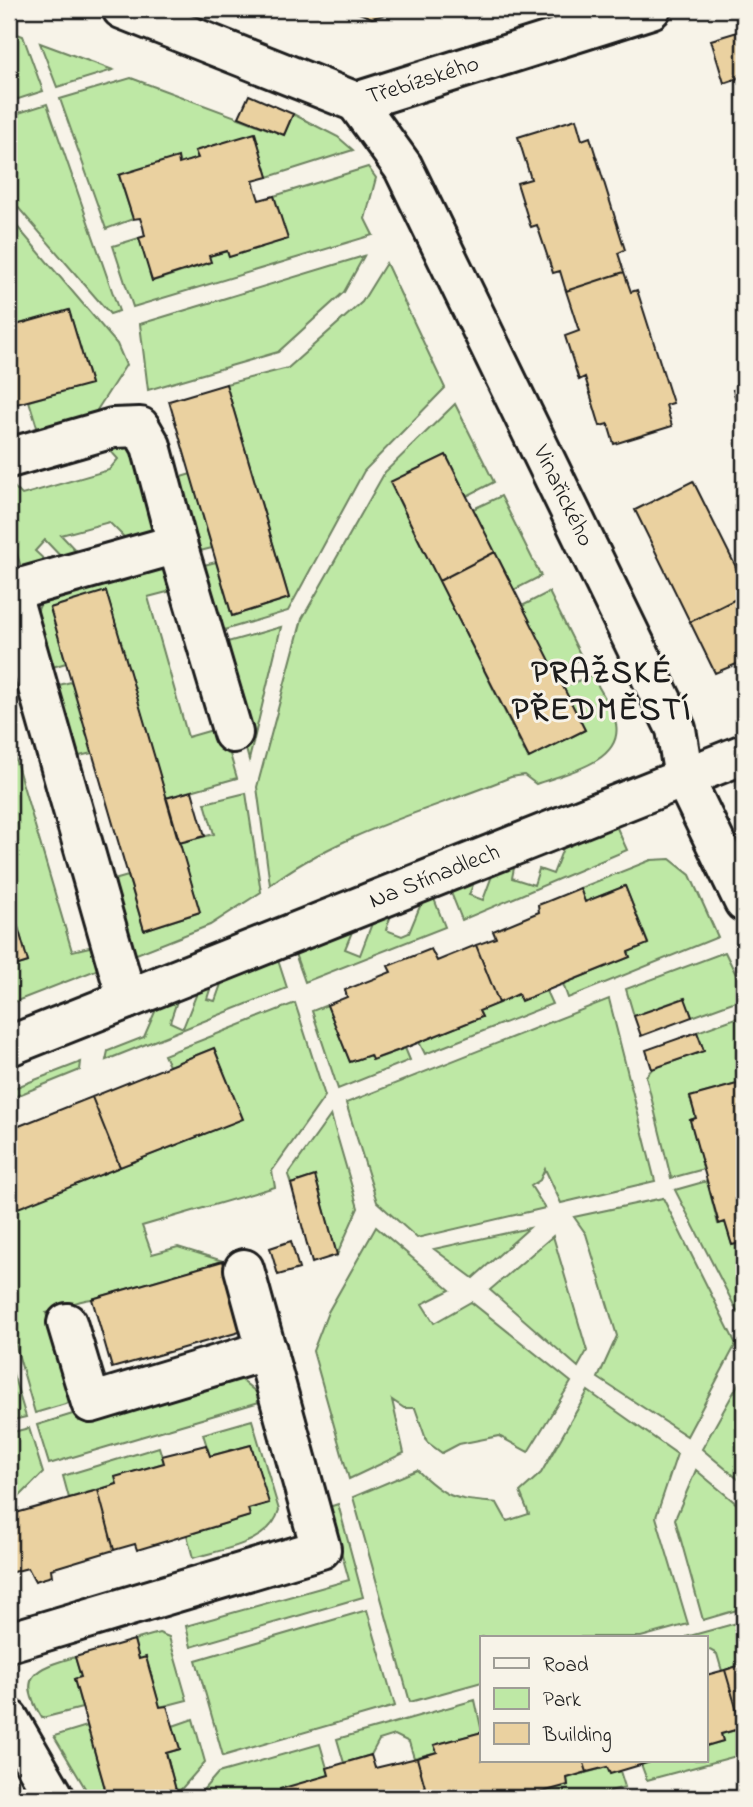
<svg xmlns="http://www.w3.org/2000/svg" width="753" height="1807" viewBox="0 0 753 1807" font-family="'Indie Flower',sans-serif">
  <rect width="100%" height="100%" fill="#f7f3e8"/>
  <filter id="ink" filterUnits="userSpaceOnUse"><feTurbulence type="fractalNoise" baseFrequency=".0143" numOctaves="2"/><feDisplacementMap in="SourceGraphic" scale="14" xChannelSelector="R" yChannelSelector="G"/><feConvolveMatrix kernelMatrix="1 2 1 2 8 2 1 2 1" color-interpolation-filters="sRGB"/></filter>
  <g filter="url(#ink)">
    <path fill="#bee8a5" stroke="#6d8260" stroke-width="2" d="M9 31 23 36 43 91 9 102Z
      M40 43 113 70 57 87Z
      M131 78 284 135 293 114 338 137 353 150 268 177 255 134 196 151 198 158 179 164 178 158 119 176 133 219 106 229 60 99Z
      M47 104 119 311 110 314 9 197V116Z
      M368 167 376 178 365 219 373 235 133 307 113 246 139 238 153 281 210 263 209 256 227 251 229 257 287 239 274 196Z
      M9 217 117 344 126 365 88 424 40 437 29 401 91 383 69 311 9 327Z
      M364 256 344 292 278 352 148 390 140 324Z
      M386 263 445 388 364 471 288 611 214 633 196 567 216 562 232 616 289 598 226 384 288 368 362 302Z
      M455 404 494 482 467 496 446 455 390 483 528 758 585 730 563 687 592 675C599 689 613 708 616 724 623 763 562 774 536 784L524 775 511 777C433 809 336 834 270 885L257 787 302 619 385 472Z
      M132 442 157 529 132 545 109 522 61 535 81 556 65 561 45 540 35 551 49 564 22 570 9 530V482L22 495 109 470 118 459 108 448Z
      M191 474 212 548 192 553 171 480Z
      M501 496 541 576 514 590 473 509Z
      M164 563 175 590 148 597 188 737 216 729 227 744 237 778 166 798 106 592 50 608 66 663 46 669 33 621 44 596Z
      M549 592 582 658 555 672 522 606Z
      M281 627 249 760 217 645Z
      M71 682 92 753 71 758 51 687Z
      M9 738 72 951 98 945 104 967 9 1004V968L28 962 12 907H9Z
      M246 793 261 892 210 925 129 957 107 882 128 876 144 930 200 912 179 843 214 834 205 803Z
      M613 819 627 850 462 920 448 885 475 880 469 895 483 900 496 865 515 863 512 878 534 885 539 869 553 874 567 838Z
      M670 859 690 875 718 937 568 998 563 984 630 957 628 952 648 943 625 886 585 902 580 888 651 860Z
      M431 891 445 927 305 982 293 948 354 927 345 949 360 955 376 913 392 912 386 930 402 936 409 933 425 894Z
      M725 952 744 991V998L692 1017 684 998 634 1016 626 989Z
      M276 954 287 988 106 1060 108 1051 144 1037 161 998 179 995 170 1022 183 1028 201 983H212L207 999 215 1001 225 973Z
      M546 991 552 1004 425 1054 419 1042 482 1017 479 1011 518 994Z
      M609 999 655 1181 561 1203 545 1169 540 1180 531 1186 545 1208 417 1238 377 1202 346 1103Z
      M295 1003 325 1096 272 1171 275 1187 142 1226 152 1254 178 1247 223 1261 92 1299C76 1300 62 1309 46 1313L72 1402 35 1413 9 1322V1184L18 1207 242 1119 214 1048 169 1066 164 1055Z
      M327 1005 350 1062 370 1055 373 1060 405 1048 410 1060 338 1089 312 1011Z
      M744 1015V1082L690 1097 696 1118 690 1120 704 1169 671 1178 646 1076 652 1069 704 1051 697 1032Z
      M81 1062 80 1070 9 1099V1090Z
      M331 1115 358 1208 337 1255 315 1176 291 1184 288 1175Z
      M707 1181 718 1224 725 1222 732 1245 744 1242V1311L738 1313 675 1190Z
      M663 1198 736 1344 687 1436 598 1378 617 1336 586 1234 574 1217Z
      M376 1227 450 1290 422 1304 434 1323 471 1302 571 1382 528 1452 499 1436 459 1444 442 1453 427 1442 415 1408H404L392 1400 404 1453 349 1479 313 1351 328 1312Z
      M529 1228 473 1278 434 1249Z
      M553 1236 587 1351 578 1367 490 1290Z
      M9 1361 26 1417 9 1421Z
      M744 1374V1484L702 1449Z
      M225 1376 240 1379 266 1400 49 1464 37 1425 76 1413 79 1421Z
      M588 1391 677 1454 656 1517 688 1624 641 1637H482V1682L410 1702 353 1497 417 1470C448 1500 455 1499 497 1503L507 1521 529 1514 520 1492 541 1473Z
      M252 1420 279 1510C270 1544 222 1549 193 1558L187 1535 249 1516 248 1509 268 1503 251 1445 210 1456 203 1434Z
      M29 1428 43 1473 17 1499 12 1500 9 1433Z
      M159 1447 164 1463 116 1477 117 1484 69 1498 63 1476Z
      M696 1470 744 1510V1608L703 1620 675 1519Z
      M338 1504 363 1597 191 1647 186 1626 349 1580 329 1507Z
      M367 1610 395 1706 223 1756 196 1660Z
      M744 1621V1664L722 1671 717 1654 706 1648V1637H686Z
      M159 1633 169 1637 187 1700 160 1707 146 1658 139 1659 134 1640Z
      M75 1657 81 1677 74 1679 82 1708 42 1718C16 1676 35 1668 75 1657Z
      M475 1700 482 1732 435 1745 437 1752 414 1758 409 1742 395 1735 379 1740 371 1755 344 1763 337 1739Z
      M193 1719 205 1762 177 1794 166 1753 180 1749 173 1726Z
      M87 1726 106 1792 114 1791 116 1798H91L54 1736Z
      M744 1728V1754L647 1780 641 1764 657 1760H706V1746L723 1741 721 1734Z
      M320 1744 329 1775 276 1798H196L218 1773Z
      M607 1767 620 1771 625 1787 583 1798H520L568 1785 567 1778Z"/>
    <path fill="#ead1a0" stroke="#1c1c1c" stroke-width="2" d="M409 9 372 18 351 10V9Z
      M744 30V76L724 83 711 40Z
      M249 95 293 114 284 135 239 117Z
      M576 119 582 140 590 137 625 250 618 253 624 272 566 291 560 271 553 273 537 225 531 227 530 225 517 183 531 179 518 137Z
      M255 133 268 177 253 181 256 191 259 200 274 196 288 239 229 257 227 251 209 256 211 262 152 281 139 238 145 236 143 227 140 218 133 219 119 175 178 157 179 164 198 158 195 151Z
      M624 272 631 292 637 290 673 403 666 405 672 426 614 444 608 424 600 426 585 377 579 380 578 377 565 336 579 331 566 291Z
      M69 310 91 384 9 406V327Z
      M226 384 289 598 232 616 169 401Z
      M744 387V426L733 390Z
      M446 455 495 552 439 581 390 482Z
      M693 481 744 583V595L690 622 635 510Z
      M495 552 585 730 529 758 439 581Z
      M106 591 200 912 144 930 50 608Z
      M744 595V661L715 673 690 622Z
      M192 791 205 836 179 843 166 798Z
      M625 886 648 944 628 952 630 957 563 984 521 1001 518 994 499 1003 476 945 496 938 493 931 539 912 538 905 546 902 580 888 585 902Z
      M12 906 28 962 9 968V907Z
      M476 945 499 1003 479 1011 482 1017 405 1048 372 1060 370 1055 350 1062 327 1005 347 997 345 990 391 972 388 966 431 949 437 961Z
      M685 998 692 1017 641 1036 634 1016Z
      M697 1032 704 1051 652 1069 646 1050Z
      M214 1048 243 1119 120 1167 92 1097Z
      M744 1082V1242L732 1245 725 1222 719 1224 690 1120 696 1118 690 1097Z
      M92 1097 120 1167 18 1208 9 1184V1130Z
      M315 1176 337 1255 312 1263 291 1184Z
      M291 1241 299 1269 278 1275 270 1248Z
      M223 1261 243 1331 112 1368 92 1299Z
      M206 1445 210 1456 251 1445 269 1503 248 1509 250 1516 137 1550 135 1544 114 1550 98 1490 117 1484 115 1477 164 1463 162 1456Z
      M98 1490 114 1550 51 1569 52 1576 35 1581 28 1568 9 1573V1494L16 1513Z
      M134 1640 139 1659 146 1657 160 1707 167 1706 180 1749 166 1753 177 1794 164 1798H116L114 1791 106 1792 74 1679 81 1677 75 1657Z
      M744 1664V1728H742L725 1670Z
      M725 1670 742 1728 721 1734 723 1741 706 1746V1675Z
      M482 1732V1760H583L587 1772 567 1778 568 1785 520 1798H428L417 1758 437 1752 434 1745Z
      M371 1755 375 1768 417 1758 428 1798H276L282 1797 280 1789 329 1775 327 1768Z
      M583 1760H657L610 1774 607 1767 587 1772Z"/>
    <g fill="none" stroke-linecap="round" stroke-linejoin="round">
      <defs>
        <g id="minor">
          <path id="s1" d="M122 9 356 102 651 9"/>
          <path id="s2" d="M356 102 403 167 676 729 684 778 744 902"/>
          <path d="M9 458 113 428 140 427 151 446 177 544 10 591"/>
          <path d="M177 544 233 733"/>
          <path d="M9 586 127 999"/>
          <path id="s3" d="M9 1046 744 754"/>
          <path d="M67 1323 91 1403 267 1350"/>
          <path d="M9 1642 321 1549 244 1269"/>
          <path d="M9 1719 55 1798"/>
        </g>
      </defs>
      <use href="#minor" stroke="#1c1c1c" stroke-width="44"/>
      <use href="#minor" stroke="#f7f3e8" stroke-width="38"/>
    </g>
  </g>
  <g text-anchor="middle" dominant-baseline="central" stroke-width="6" stroke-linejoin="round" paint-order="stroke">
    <g font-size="24" fill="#1c1c1c" stroke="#f7f3e8">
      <text stroke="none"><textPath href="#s1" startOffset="322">Třebízského</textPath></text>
      <text stroke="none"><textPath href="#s2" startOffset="446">Vinařického</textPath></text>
      <text stroke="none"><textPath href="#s3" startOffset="458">Na Stínadlech</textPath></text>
    </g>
    <g font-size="32" font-weight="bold" letter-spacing="2" fill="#1c1c1c" stroke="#f7f3e8">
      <text x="602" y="674">PRAŽSKÉ<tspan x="602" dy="37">PŘEDMĚSTÍ</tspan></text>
    </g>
  </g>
  <rect width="753" height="1807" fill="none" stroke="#f7f3e8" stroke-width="35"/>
  <rect x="18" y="18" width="718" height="1772" fill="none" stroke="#1c1c1c" stroke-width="2.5" filter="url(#ink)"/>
  <rect x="480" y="1636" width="228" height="126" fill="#f7f3e8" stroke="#9f9d96" stroke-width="2"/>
  <rect x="494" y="1658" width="35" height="10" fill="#f7f3e8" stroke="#9f9d96" stroke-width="2"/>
  <text x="543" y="1671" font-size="21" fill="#1c1c1c">Road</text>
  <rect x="494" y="1688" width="35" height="21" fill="#bee8a5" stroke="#9f9d96" stroke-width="2"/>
  <text x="543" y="1706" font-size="21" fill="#1c1c1c">Park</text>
  <rect x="494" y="1723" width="35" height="21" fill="#ead1a0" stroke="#9f9d96" stroke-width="2"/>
  <text x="543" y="1741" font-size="21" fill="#1c1c1c">Building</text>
</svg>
